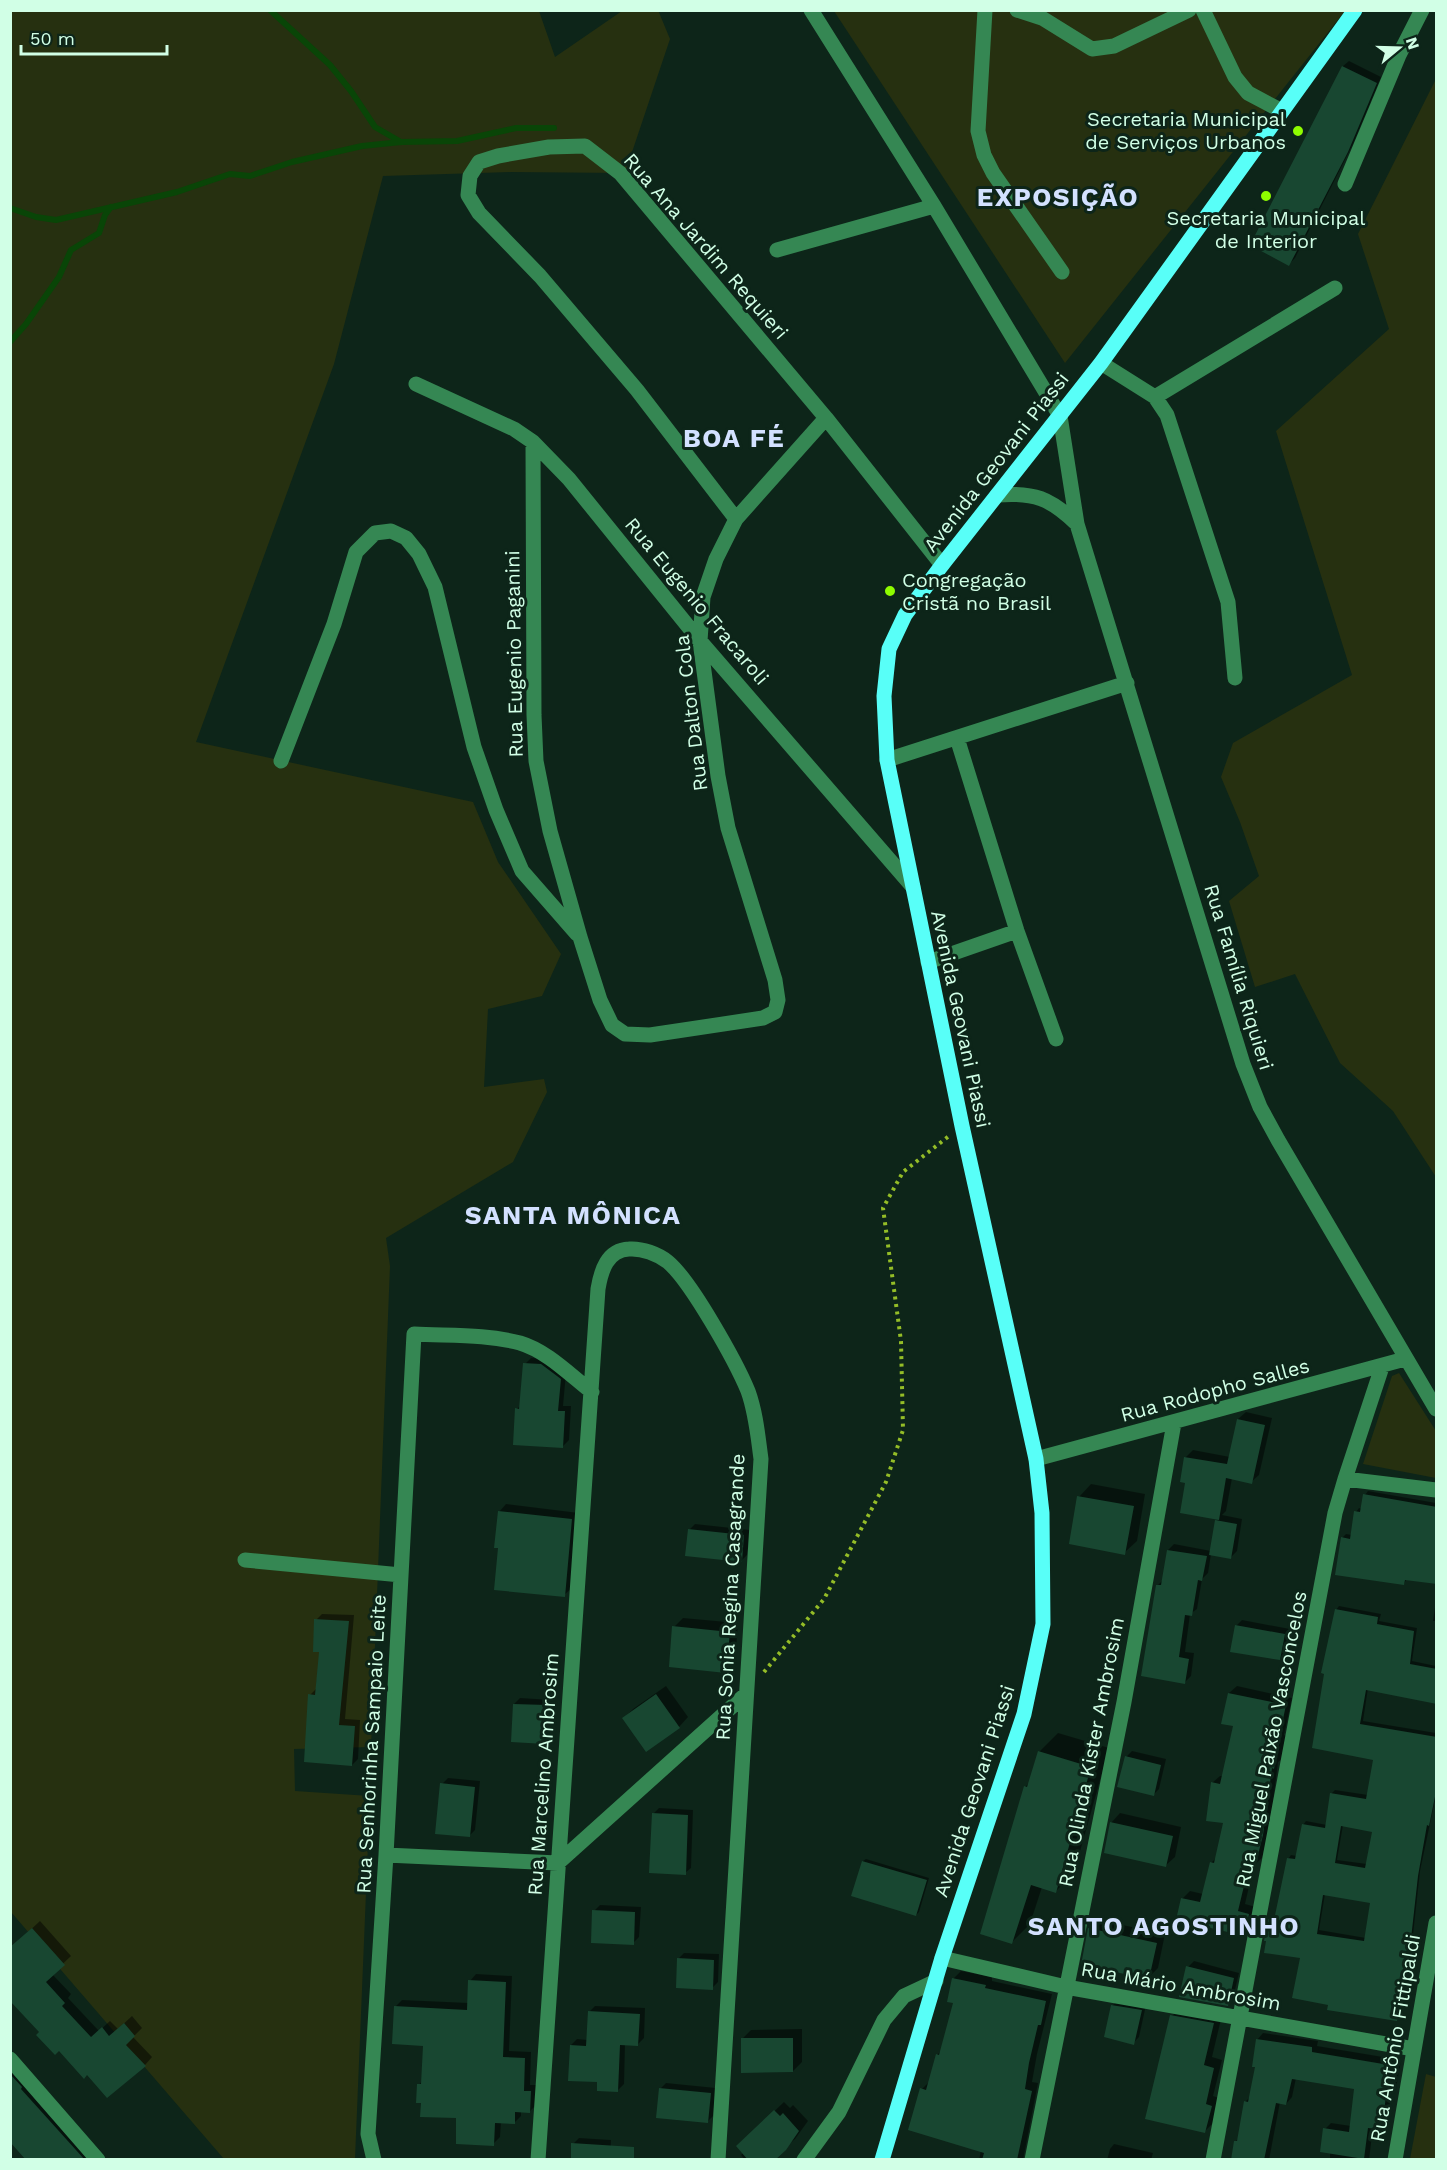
<svg xmlns="http://www.w3.org/2000/svg" width="1447" height="2170" viewBox="0 0 1447 2170" font-family="'Work Sans',sans-serif">
  <rect width="100%" height="100%" fill="#0d2519"/>
  <path fill="#263010" d="M658 10 670 39 625 173 510 172 383 176 334 364 196 742 473 802 498 862 561 954 542 996 488 1009 484 1087 544 1079 547 1092 513 1162 386 1238 390 1266 371 1747 294 1749 295 1791 370 1796 355 2159H224L11 1912 10 11H539L555 57 622 11Z
    M834 11H1345L1065 363Z
    M1436 79V1177L1393 1111 1340 1063 1295 974 1255 987 1229 901 1259 876 1240 822 1221 777 1233 743 1352 675 1276 431 1389 329 1358 234Z
    M1399 1373 1436 1431V1478L1363 1464 1392 1376Z
    M1426 2074 1436 2077V2159H1410Z"/>
  <path fill="#0007" fill-rule="evenodd" d="M1349 61 1381 77 1353 144 1295 258 1289 264 1252 245 1343 66Z
    M531 1358 548 1359 566 1373 563 1406H571L569 1440 563 1446 517 1409 521 1405 525 1364Z
    M1246 1412 1272 1418 1259 1475 1251 1482 1232 1478 1226 1511 1222 1515 1242 1519 1237 1551 1231 1557 1211 1554 1208 1573 1202 1579 1197 1609 1190 1614 1185 1652 1194 1653 1191 1676 1185 1682 1158 1585 1163 1580 1168 1550 1174 1544 1211 1551 1217 1521 1219 1519 1181 1512 1186 1481 1185 1458 1193 1450 1230 1457 1238 1419Z
    M1091 1484 1145 1494 1137 1541 1124 1553 1079 1497Z
    M1368 1491 1436 1503V1583L1407 1578 1404 1584 1342 1538 1346 1534 1352 1535 1356 1512 1359 1508 1362 1509 1365 1495Z
    M506 1504 579 1513 572 1588 564 1595 500 1547 499 1512Z
    M695 1524 750 1530 747 1555 741 1561 689 1530Z
    M1436 1601V1621H1433Z
    M1339 1606 1381 1614 1379 1621 1417 1628 1412 1661 1436 1666V1702L1368 1688 1363 1721 1436 1733V1795L1420 1871 1412 1944 1400 2016 1396 2019 1330 2004 1302 1957 1270 1919 1273 1916 1277 1917 1288 1859 1291 1855 1297 1856 1303 1825 1306 1821 1327 1825 1332 1793 1335 1790 1368 1795 1374 1759 1313 1747 1336 1610ZM1343 1825 1373 1830 1367 1864 1337 1860ZM1325 1894 1372 1902 1366 1938 1319 1930Z
    M322 1614 354 1615 345 1719 360 1720 358 1759 352 1765 310 1695 316 1689 320 1650 316 1620Z
    M683 1618 738 1623 735 1662 726 1671 674 1627Z
    M1242 1620 1290 1629 1286 1653 1280 1659 1236 1626Z
    M666 1686 688 1717 679 1727 647 1750 624 1718 633 1709Z
    M1237 1686 1292 1698 1284 1735 1286 1736 1281 1760 1278 1762 1270 1826 1262 1858 1254 1865 1245 1904 1256 1907 1252 1927 1245 1934 1182 1899 1190 1891 1203 1894 1211 1863 1217 1857 1225 1822 1212 1783 1220 1776H1223L1235 1725 1229 1693Z
    M520 1698 552 1700 551 1736 545 1742 514 1704Z
    M1058 1733 1109 1748 1074 1873 1056 1891 1042 1887 1030 1924 1012 1942 1025 1787 1030 1782 1039 1752Z
    M1132 1751 1166 1759 1159 1789 1154 1794 1126 1757Z
    M448 1778 480 1781 475 1830 469 1836 442 1784Z
    M659 1808 693 1810 691 1868 685 1873 653 1814Z
    M1120 1813 1181 1827 1175 1857 1165 1866 1111 1823Z
    M866 1859 929 1878 919 1912 916 1915 853 1895 863 1861Z
    M600 1905 641 1907 639 1937 633 1943 594 1911Z
    M1099 1920 1165 1934 1158 1968 1149 1977 1090 1929Z
    M40 1921 71 1956 52 1974 71 1994 68 1998 99 2031 110 2021 118 2029 132 2016 142 2028 133 2037 152 2057 145 2065 87 2073 41 2032 10 1949Z
    M684 1953 719 1954 718 1982 712 1988 678 1959Z
    M1194 1961 1239 1973 1233 1998 1227 2004 1188 1967Z
    M961 1971 992 1977V1981L1052 1994 1037 2054 1032 2082 1038 2083 1023 2160H979L981 2150 922 2089 930 2081 937 2055 941 2051 955 2002 954 1978Z
    M476 1974 512 1976 509 2051 531 2052 530 2085H537L536 2105 530 2111H521V2116L515 2122H501L500 2137 493 2144 458 2117 423 2102 419 2085 422 2081 425 2044 396 2006 402 2000 469 2003 470 1981Z
    M1118 2000 1146 2005 1139 2037 1133 2043 1112 2006Z
    M595 2006 645 2008 644 2038 638 2044H625L624 2084 618 2090 599 2081 571 2045 577 2039 588 2040 589 2012Z
    M1180 2008 1222 2015 1212 2057 1222 2060 1213 2096 1219 2098 1213 2123 1204 2132 1172 2016Z
    M802 2029V2062L793 2071 742 2039 751 2030Z
    M1263 2033 1318 2041 1317 2046 1401 2060 1396 2088 1391 2093 1388 2122 1382 2128 1373 2127 1369 2160H1330V2153L1325 2129 1331 2123 1351 2126 1355 2088 1296 2078 1292 2097 1286 2104 1280 2102 1269 2160H1232L1236 2141 1239 2138 1245 2102 1251 2096 1257 2066V2040Z
    M10 2059 95 2160H28L10 2140Z
    M666 2083 716 2088 713 2116 707 2122 660 2089Z
    M784 2102 790 2108 793 2105 808 2121 795 2139 771 2160H745L741 2155 744 2152 738 2146Z
    M579 2138 611 2140 610 2160 573 2144Z
    M1114 2144 1153 2153 1151 2160H1107L1110 2149Z"/>
  <g fill="none" stroke-linecap="round" stroke-linejoin="round">
    <path stroke="#094507" stroke-width="6" d="M270 10 330 65 351 91 375 127 401 142
      M10 208 36 217 56 220 177 192 230 174 250 176 292 162 362 146 401 142 457 141 516 128H554
      M10 342 26 324 59 277 71 250 99 233 105 215 111 207"/>
  </g>
  <path fill="#184731" fill-rule="evenodd" d="M1342 66 1377 83 1348 152 1289 266 1250 245Z
    M523 1363 541 1364 561 1379 558 1411H565L563 1448 513 1445 515 1408 519 1409Z
    M1237 1419 1265 1425 1252 1484 1226 1478 1219 1520 1180 1513 1185 1483 1180 1482 1184 1457 1227 1464Z
    M1363 1494 1437 1507V1584L1405 1580 1404 1585 1335 1575 1341 1537 1350 1539 1354 1511 1360 1512Z
    M1077 1496 1134 1506 1125 1555 1069 1544Z
    M498 1511 572 1519 565 1597 494 1590 498 1548H494Z
    M1215 1520 1237 1524 1231 1559 1209 1555Z
    M688 1529 744 1535 742 1562 685 1556Z
    M1167 1550 1207 1556 1202 1581 1198 1580 1192 1616 1185 1615 1179 1657 1189 1659 1185 1684 1141 1676 1156 1585H1161Z
    M1335 1609 1378 1617 1377 1624 1414 1631 1410 1664 1437 1669V1704L1366 1690 1360 1724 1437 1737V1787L1429 1826 1427 1825 1418 1876 1410 1948 1397 2021 1327 2010 1328 2005 1292 1998 1300 1958 1264 1953 1266 1941H1264L1268 1919 1274 1920 1287 1858 1295 1859 1302 1824 1325 1828 1330 1793 1366 1799 1373 1760 1312 1748 1324 1674 1321 1673ZM1341 1826 1372 1832 1365 1868 1335 1863ZM1323 1895 1370 1903 1364 1941 1317 1934Z
    M314 1619 349 1621 339 1725 355 1726 352 1766 304 1762 308 1694 315 1695 319 1652H313Z
    M1235 1625 1285 1634 1280 1660 1230 1652Z
    M672 1626 730 1632 726 1673 669 1667Z
    M1228 1693 1286 1705 1278 1743H1279L1274 1769 1272 1768 1263 1835 1255 1867 1249 1865 1238 1911 1249 1914 1245 1936 1176 1920 1181 1898 1200 1902 1210 1862 1214 1863 1223 1823 1206 1821 1211 1782 1220 1784 1233 1726 1221 1724Z
    M656 1694 680 1728 646 1752 622 1718Z
    M513 1704 547 1705 545 1744 511 1742Z
    M1038 1751 1091 1767 1056 1893 1031 1885 1012 1944 980 1934 1024 1786 1027 1787Z
    M1125 1756 1161 1765 1154 1796 1117 1787Z
    M440 1783 475 1787 470 1837 435 1834Z
    M652 1813 688 1815 686 1875 649 1873Z
    M1110 1822 1173 1836 1166 1867 1104 1853Z
    M862 1861 927 1880 916 1916 851 1896Z
    M592 1910 635 1912 634 1945 591 1943Z
    M32 1928 65 1965 46 1982 65 2003 62 2006 91 2037 102 2027 109 2036 124 2023 135 2036 126 2045 146 2066 107 2098 87 2075 84 2079 59 2051 55 2055 36 2035 39 2032 10 2001V1947Z
    M1088 1928 1157 1943 1149 1979 1081 1965Z
    M677 1958 714 1960 713 1990 676 1988Z
    M1186 1966 1234 1978 1228 2006 1179 1997Z
    M952 1978 986 1985 985 1988 1046 2001 1041 2025H1038L1029 2063 1025 2089 1032 2091 1017 2160H982L984 2153 908 2130 920 2088 926 2090 936 2054 939 2055 953 2003 947 2002Z
    M468 1980 506 1982 503 2057 525 2058 524 2091H531L530 2113 515 2112V2124L495 2123 494 2146 456 2144V2118L420 2117 421 2103H416L417 2084H421L423 2046 392 2044 394 2006 467 2010Z
    M1111 2005 1142 2010 1134 2045 1104 2037Z
    M588 2011 640 2014 638 2046 620 2045 618 2092 597 2091V2082L568 2081 570 2045 586 2046Z
    M1170 2015 1214 2023 1204 2065 1214 2068 1206 2104 1212 2106 1205 2133 1145 2119Z
    M741 2038H793V2072L741 2073Z
    M1256 2039 1312 2047V2052L1395 2066 1390 2096 1386 2095 1382 2130 1368 2128 1364 2159 1320 2152 1323 2128 1349 2132 1354 2089 1292 2079 1286 2105 1276 2103 1264 2160H1231L1234 2141H1237L1244 2101 1248 2102 1255 2067H1252Z
    M10 2074 22 2087 21 2089 85 2160H26L10 2142Z
    M659 2088 711 2093 708 2123 656 2118Z
    M774 2110 780 2116 783 2113 799 2131 786 2150 775 2160H748L736 2146Z
    M571 2143 634 2147V2160H571Z"/>
  <g fill="none" stroke-linecap="round" stroke-linejoin="round">
    <path stroke="#94bd27" stroke-width="4" stroke-dasharray="3 4.5" stroke-linecap="butt" d="M764 1672 824 1599 886 1482 903 1430 901 1341 883 1208 903 1172 949 1136"/>
    <path stroke="#358753" stroke-width="15" d="M811 10 934 206 1060 416 1077 524 1243 1064 1260 1107 1278 1140 1436 1409
      M985 10 978 131 984 155 993 173 1062 272
      M1017 10 1042 18 1092 49 1114 46 1189 10
      M1203 10 1235 77 1248 93 1282 111
      M1345 184 1399 55 1422 10
      M777 250 934 206
      M1101 363 1155 397 1167 415 1228 602 1235 678
      M416 384 514 429 533 442 569 479 700 641 913 887
      M1155 397 1335 288
      M533 442 534 715 536 761 550 831 580 937 600 1000 612 1025 625 1034 650 1035 763 1018 775 1012 778 1000 775 980 728 828 718 776 700 641 703 597 716 559 736 519 826 418
      M997 495C1034 492 1050 498 1077 524
      M736 519 637 390 540 276 479 213 468 195 470 176 479 162 498 156 549 147 585 146 620 173 826 418 942 565
      M957 738 1017 931 1056 1039
      M887 760 1127 683
      M281 761 334 624 356 552 375 533 391 531 406 538 419 554 435 587 474 747 496 810 522 871 577 934
      M928 962 1017 931
      M1036 1459 1405 1359
      M1345 1479 1436 1490
      M245 1560 401 1575
      M386 1855 558 1863 746 1694
      M942 1958 1066 1987 1414 2049
      M10 2059 98 2160
      M374 2160 368 2134 386 1855 414 1334C449 1336 486 1334 520 1343 547 1351 570 1375 592 1392
      M538 2160 598 1289C601 1271 607 1250 629 1249 642 1248 658 1254 668 1262 691 1281 736 1362 748 1391 756 1413 758 1437 761 1459L718 2160
      M804 2160 839 2112 884 2020 904 1996 936 1981
      M1032 2160 1124 1702 1174 1423
      M1213 2160 1335 1513 1345 1479 1382 1367
      M1395 2160 1436 1923"/>
    <path stroke="#58fff8" stroke-width="15" d="M882 2160 942 1958 1024 1714 1043 1624 1042 1513 1036 1459 962 1126 887 760 884 696 889 649 905 615 942 565 1101 363 1355 10"/>
  </g>
  <g fill="#8ffc00" stroke="#0d2519" stroke-width="2">
    <circle cx="1298" cy="131" r="6"/>
    <circle cx="1266" cy="196" r="6"/>
    <circle cx="890" cy="591" r="6"/>
  </g>
  <g text-anchor="middle" dominant-baseline="central" stroke-width="6" stroke-linejoin="round" paint-order="stroke">
    <g font-size="20" fill="#d1ffe6" stroke="#0d2519" text-anchor="end">
      <text x="1286" y="119">Secretaria Municipal<tspan x="1286" dy="23">de Serviços Urbanos</tspan></text>
      <text x="1266" y="218" text-anchor="middle">Secretaria Municipal<tspan x="1266" dy="23">de Interior</tspan></text>
      <text x="902" y="580" text-anchor="start">Congregação<tspan x="902" dy="23">Cristã no Brasil</tspan></text>
    </g>
    <g font-size="20" fill="#d1ffe6" stroke="#0d2519">
      <text transform="translate(706 246) rotate(49)">Rua Ana Jardim Requieri</text>
      <text transform="translate(996 462) rotate(-52)">Avenida Geovani Piassi</text>
      <text transform="translate(697 601) rotate(50)">Rua Eugenio Fracaroli</text>
      <text transform="translate(514 654) rotate(-91)">Rua Eugenio Paganini</text>
      <text transform="translate(691 713) rotate(-97)">Rua Dalton Cola</text>
      <text transform="translate(1239 977) rotate(73)">Rua Família Riquieri</text>
      <text transform="translate(961 1019) rotate(78)">Avenida Geovani Piassi</text>
      <text transform="translate(1215 1390) rotate(-15)">Rua Rodopho Salles</text>
      <text transform="translate(730 1597) rotate(-87)">Rua Sonia Regina Casagrande</text>
      <text transform="translate(1271 1739) rotate(-79)">Rua Miguel Paixão Vasconcelos</text>
      <text transform="translate(371 1744) rotate(-87)">Rua Senhorinha Sampaio Leite</text>
      <text transform="translate(1091 1752) rotate(-79)">Rua Olinda Kister Ambrosim</text>
      <text transform="translate(543 1774) rotate(-86)">Rua Marcelino Ambrosim</text>
      <text transform="translate(974 1791) rotate(-72)">Avenida Geovani Piassi</text>
      <text transform="translate(1181 1986) rotate(10)">Rua Mário Ambrosim</text>
      <text transform="translate(1395 2038) rotate(-80)">Rua Antônio Fittipaldi</text>
    </g>
    <g font-size="26" font-weight="bold" letter-spacing="1.5" fill="#d3e1ff" stroke="#0d2519">
      <text x="1058" y="197">EXPOSIÇÃO</text>
      <text x="734" y="438">BOA FÉ</text>
      <text x="573" y="1215">SANTA MÔNICA</text>
      <text x="1164" y="1926">SANTO AGOSTINHO</text>
    </g>
  </g>
  <rect width="1447" height="2170" fill="none" stroke="#d1ffe6" stroke-width="24"/>
  <g transform="translate(1399 48) rotate(71)" stroke="#0d2519" stroke-width="4.5" paint-order="stroke">
  <path d="M0-4.5L10 22L0 15L-10 22Z" fill="#d1ffe6"/>
  <text y="-9" font-size="16" font-weight="bold" text-anchor="middle" fill="#d1ffe6">N</text>
  </g>
  <path d="M21 45v9h146v-9" fill="none" stroke="#d1ffe6" stroke-width="3"/>
  <text x="30" y="45" font-size="18" fill="#d1ffe6" stroke="#0d2519" stroke-width="4.5" paint-order="stroke">50 m</text>
</svg>
